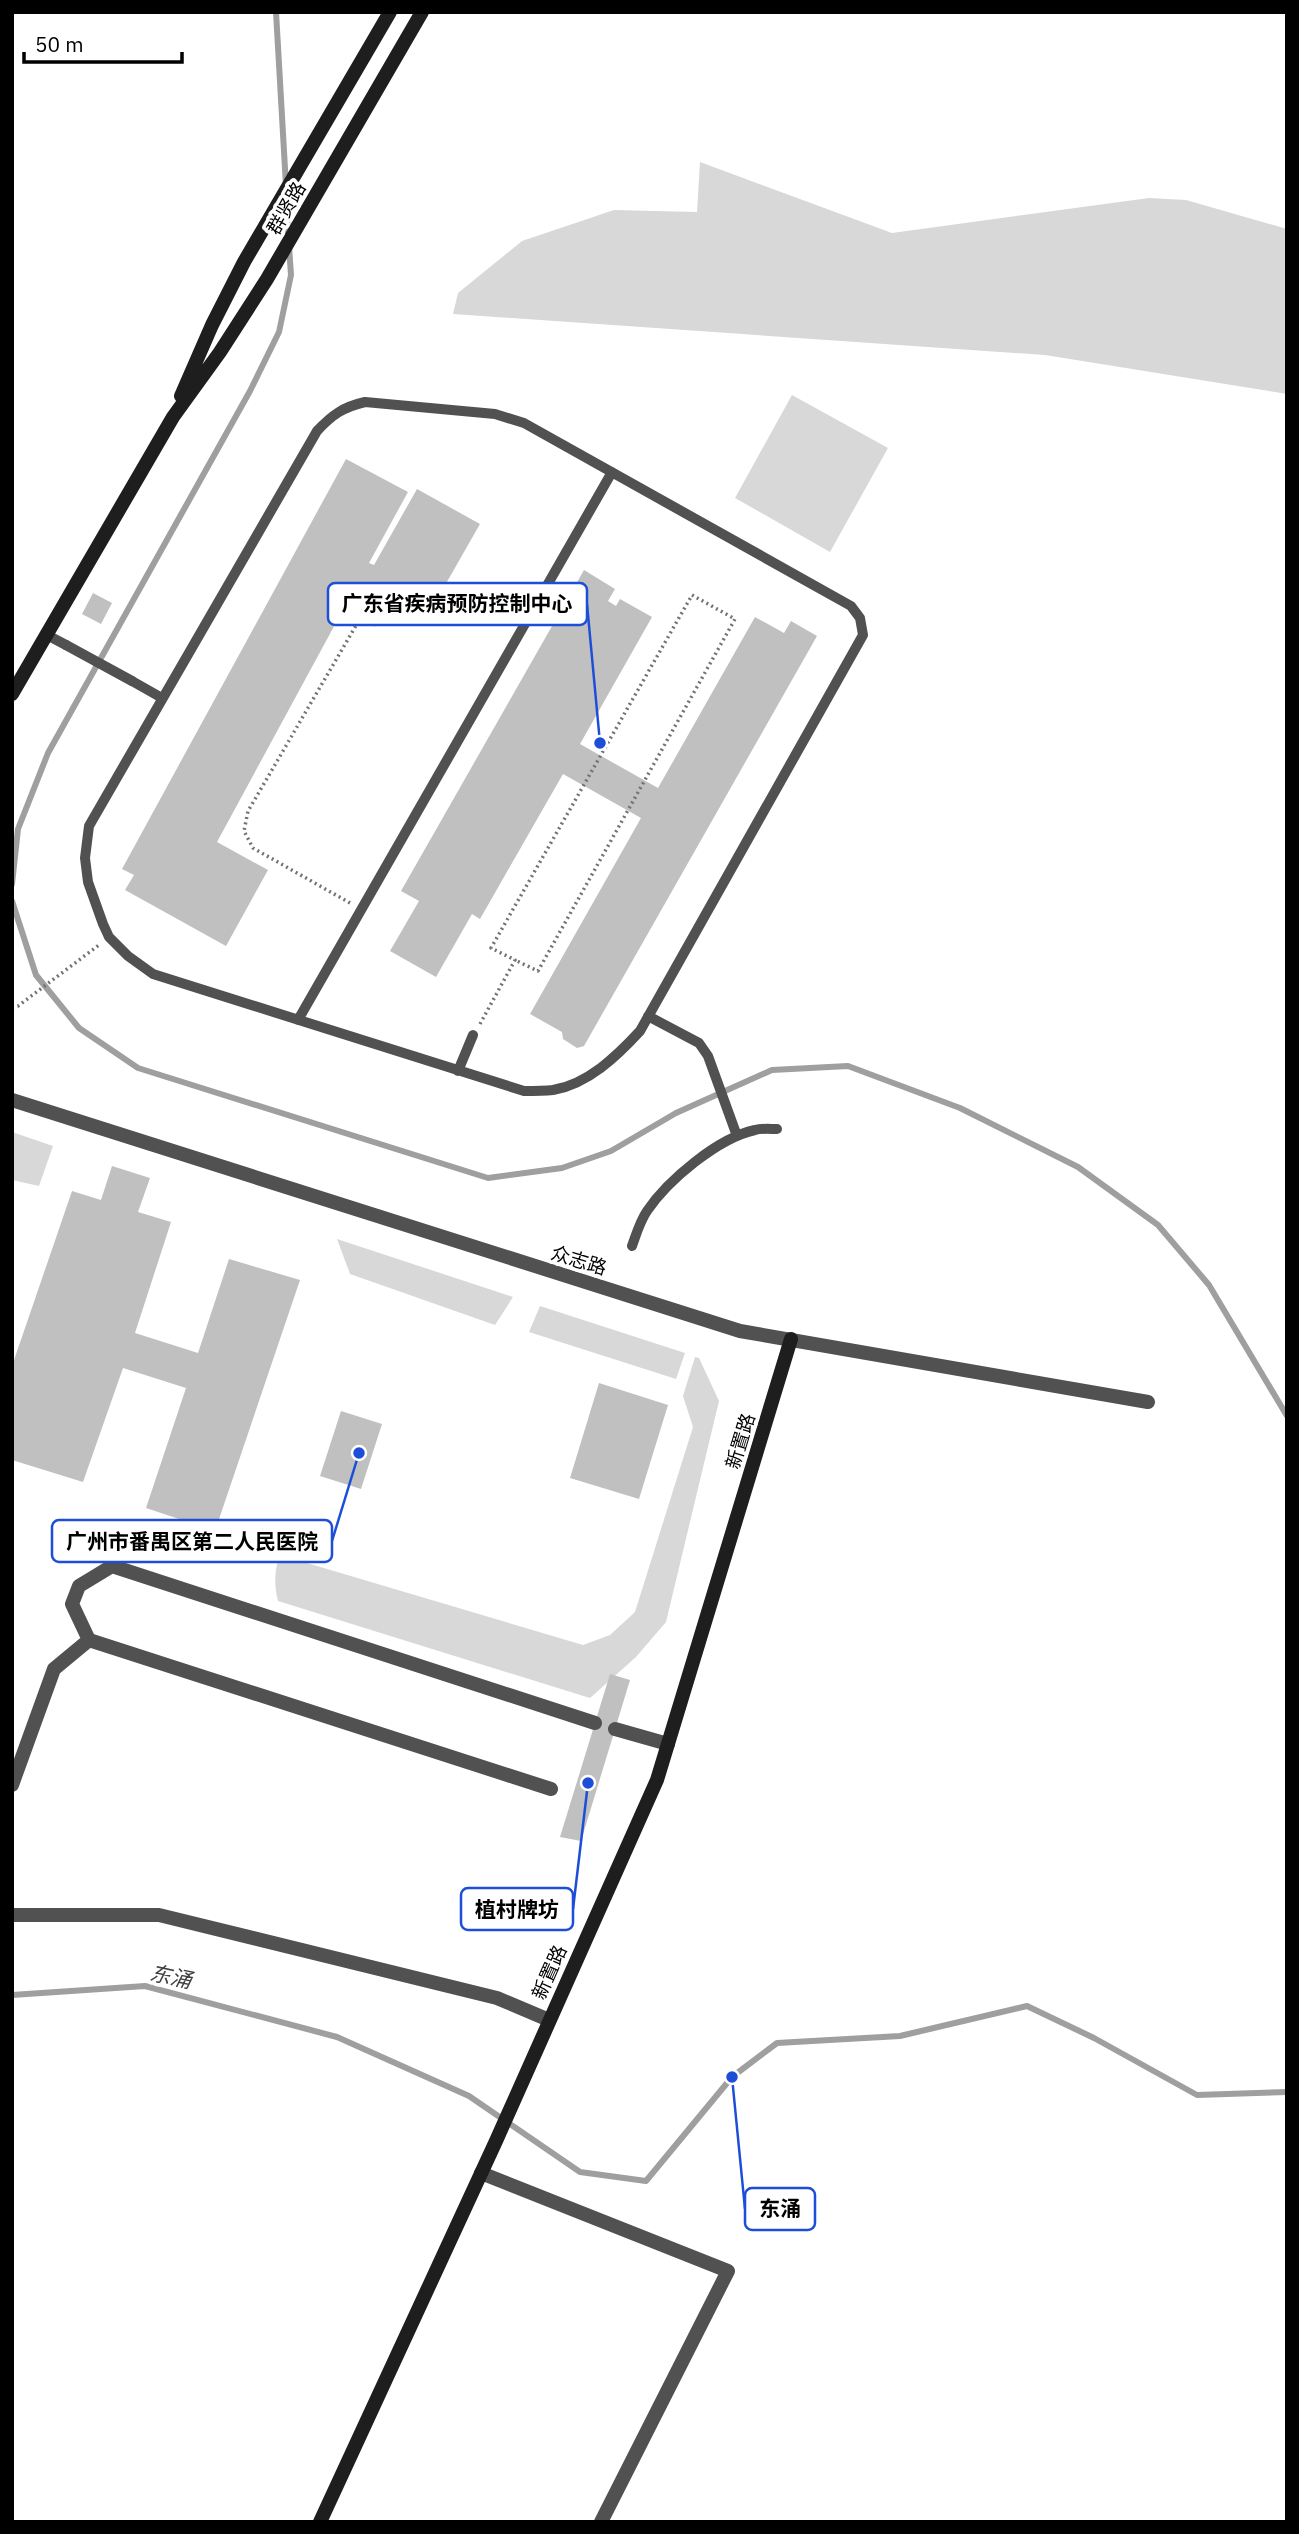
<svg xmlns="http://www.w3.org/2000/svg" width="1299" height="2534" viewBox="0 0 1299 2534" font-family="'IBM Plex Sans','Noto Sans SC',sans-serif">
  <rect width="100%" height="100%" fill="#fff"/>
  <path fill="#d8d8d8" d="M700 162 892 233 1149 198 1186 200 1287 229V394L1045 355 453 314 458 293 522 241 614 210 697 212Z
    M792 395 888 448 830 552 735 498Z
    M12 1132 53 1146 39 1186 12 1180Z
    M337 1239 513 1297 495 1325 350 1274Z
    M540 1306 685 1353 676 1379 529 1332Z
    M695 1357 699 1358 719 1401 666 1622 636 1657 590 1698 278 1601C274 1585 274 1571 280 1555L583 1645 610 1635 635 1612 693 1427 683 1396Z"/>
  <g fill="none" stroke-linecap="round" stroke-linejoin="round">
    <path stroke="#9f9f9f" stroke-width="6" d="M276 12 286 186
      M286 197 288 235
      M12 884 18 829 48 753 250 391 279 332 291 275 289 246
      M12 901 36 975 79 1028 138 1068 488 1178 562 1168 611 1151 676 1113 772 1070 848 1066 960 1108 1078 1167 1158 1225 1209 1285 1287 1416
      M12 1995 145 1986 337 2037 469 2096 580 2172 646 2181 732 2077 777 2043 900 2036 1027 2006 1094 2038 1197 2095 1287 2092"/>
  </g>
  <path fill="#c0c0c0" d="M346 459 408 492 369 563 374 565 417 489 480 524 424 622 357 584 217 842 268 870 226 946 125 890 134 875 122 869Z
    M584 570 615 589 608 601 616 606 620 599 652 617 580 744 658 788 755 617 784 633 791 621 817 636 584 1046 577 1048 563 1039 562 1032 530 1014 641 818 563 774 480 919 472 914 436 977 390 951 419 901 401 891Z
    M93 593 112 603 101 624 82 614Z
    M112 1166 150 1178 138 1212 171 1222 135 1333 198 1353 229 1259 300 1280 215 1531 146 1508 186 1388 123 1368 83 1482 12 1460V1366L72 1191 101 1200Z
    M599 1383 668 1405 639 1499 570 1478Z
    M341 1411 382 1424 361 1489 320 1476Z
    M610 1674 630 1680 581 1841 560 1837Z"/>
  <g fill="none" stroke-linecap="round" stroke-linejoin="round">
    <path stroke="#737373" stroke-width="3.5" stroke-dasharray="2 3.5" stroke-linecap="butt" d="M350 903 253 848 244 831 248 811 361 617 378 626
      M12 1007 18 1006 99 945
      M480 1024 515 960 491 948 692 595 735 619 538 971 515 960"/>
    <path stroke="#515151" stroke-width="10" d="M365 402 495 414 524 423 851 606 860 618 863 635 640 1031C617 1056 588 1084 553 1090 543 1091 534 1091 524 1091L153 974 128 956 109 937 103 924 88 882 85 858 89 826 317 431C332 415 343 407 365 402Z
      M47 635 66 645
      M132 681 162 698
      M648 1016 699 1043 708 1056 737 1136
      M298 1020 612 472
      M458 1071 473 1035
      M632 1246C636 1235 640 1221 647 1211 668 1180 718 1138 755 1130 762 1128 770 1129 777 1129"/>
    <path stroke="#515151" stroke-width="14" d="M12 1100 740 1331 1148 1402
      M89 1640 72 1604 79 1586 112 1566 595 1723
      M615 1729 668 1744
      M12 1785 54 1669 89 1640 551 1789
      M12 1915H159L497 1998 549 2020
      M481 2173 728 2271 601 2522"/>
    <path stroke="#1e1e1e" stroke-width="14" d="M181 396 212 325 244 262 390 12
      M12 694 173 417 220 352 267 279 422 12
      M320 2522 496 2141 657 1780 791 1339"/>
    <path stroke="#515151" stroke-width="10" d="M66 645 132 681"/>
  </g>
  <g text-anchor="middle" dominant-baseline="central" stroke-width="7" stroke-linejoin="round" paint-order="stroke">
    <g font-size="19" fill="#000" stroke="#fff">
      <text transform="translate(286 208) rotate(-60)">群贤路</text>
      <text transform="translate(579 1260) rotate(17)">众志路</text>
      <text transform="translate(740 1441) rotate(-73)">新置路</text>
      <text transform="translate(549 1972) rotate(-66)">新置路</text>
    </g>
    <g font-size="21" font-style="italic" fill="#404040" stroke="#fff">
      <text transform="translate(171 1976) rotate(12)">东涌</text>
    </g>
  </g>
  <path fill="none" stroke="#1d4ed8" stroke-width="2.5" d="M600 743L587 604M359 1453L332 1541M588 1783L573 1909M732 2077L745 2209"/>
  <g fill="#1d4ed8" stroke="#fff" stroke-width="2.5">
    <circle cx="600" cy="743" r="7"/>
    <circle cx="359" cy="1453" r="7"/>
    <circle cx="588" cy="1783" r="7"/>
    <circle cx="732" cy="2077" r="7"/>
  </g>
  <g fill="#fff" stroke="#1d4ed8" stroke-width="2.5">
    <rect x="328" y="583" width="259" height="42" rx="7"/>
    <rect x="52" y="1520" width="280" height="42" rx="7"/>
    <rect x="461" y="1888" width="112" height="42" rx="7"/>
    <rect x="745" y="2188" width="70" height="42" rx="7"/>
  </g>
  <g font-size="21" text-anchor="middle" font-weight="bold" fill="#000">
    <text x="457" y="611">广东省疾病预防控制中心</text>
    <text x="192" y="1549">广州市番禺区第二人民医院</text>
    <text x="517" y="1917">植村牌坊</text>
    <text x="780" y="2216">东涌</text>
  </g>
  <rect width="1299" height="2534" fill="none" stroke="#000000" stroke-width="28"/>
  <path d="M24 52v10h158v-10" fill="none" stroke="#000000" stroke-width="3.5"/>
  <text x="35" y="52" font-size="21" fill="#000000" stroke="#ffffff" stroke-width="5" paint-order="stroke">50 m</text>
</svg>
